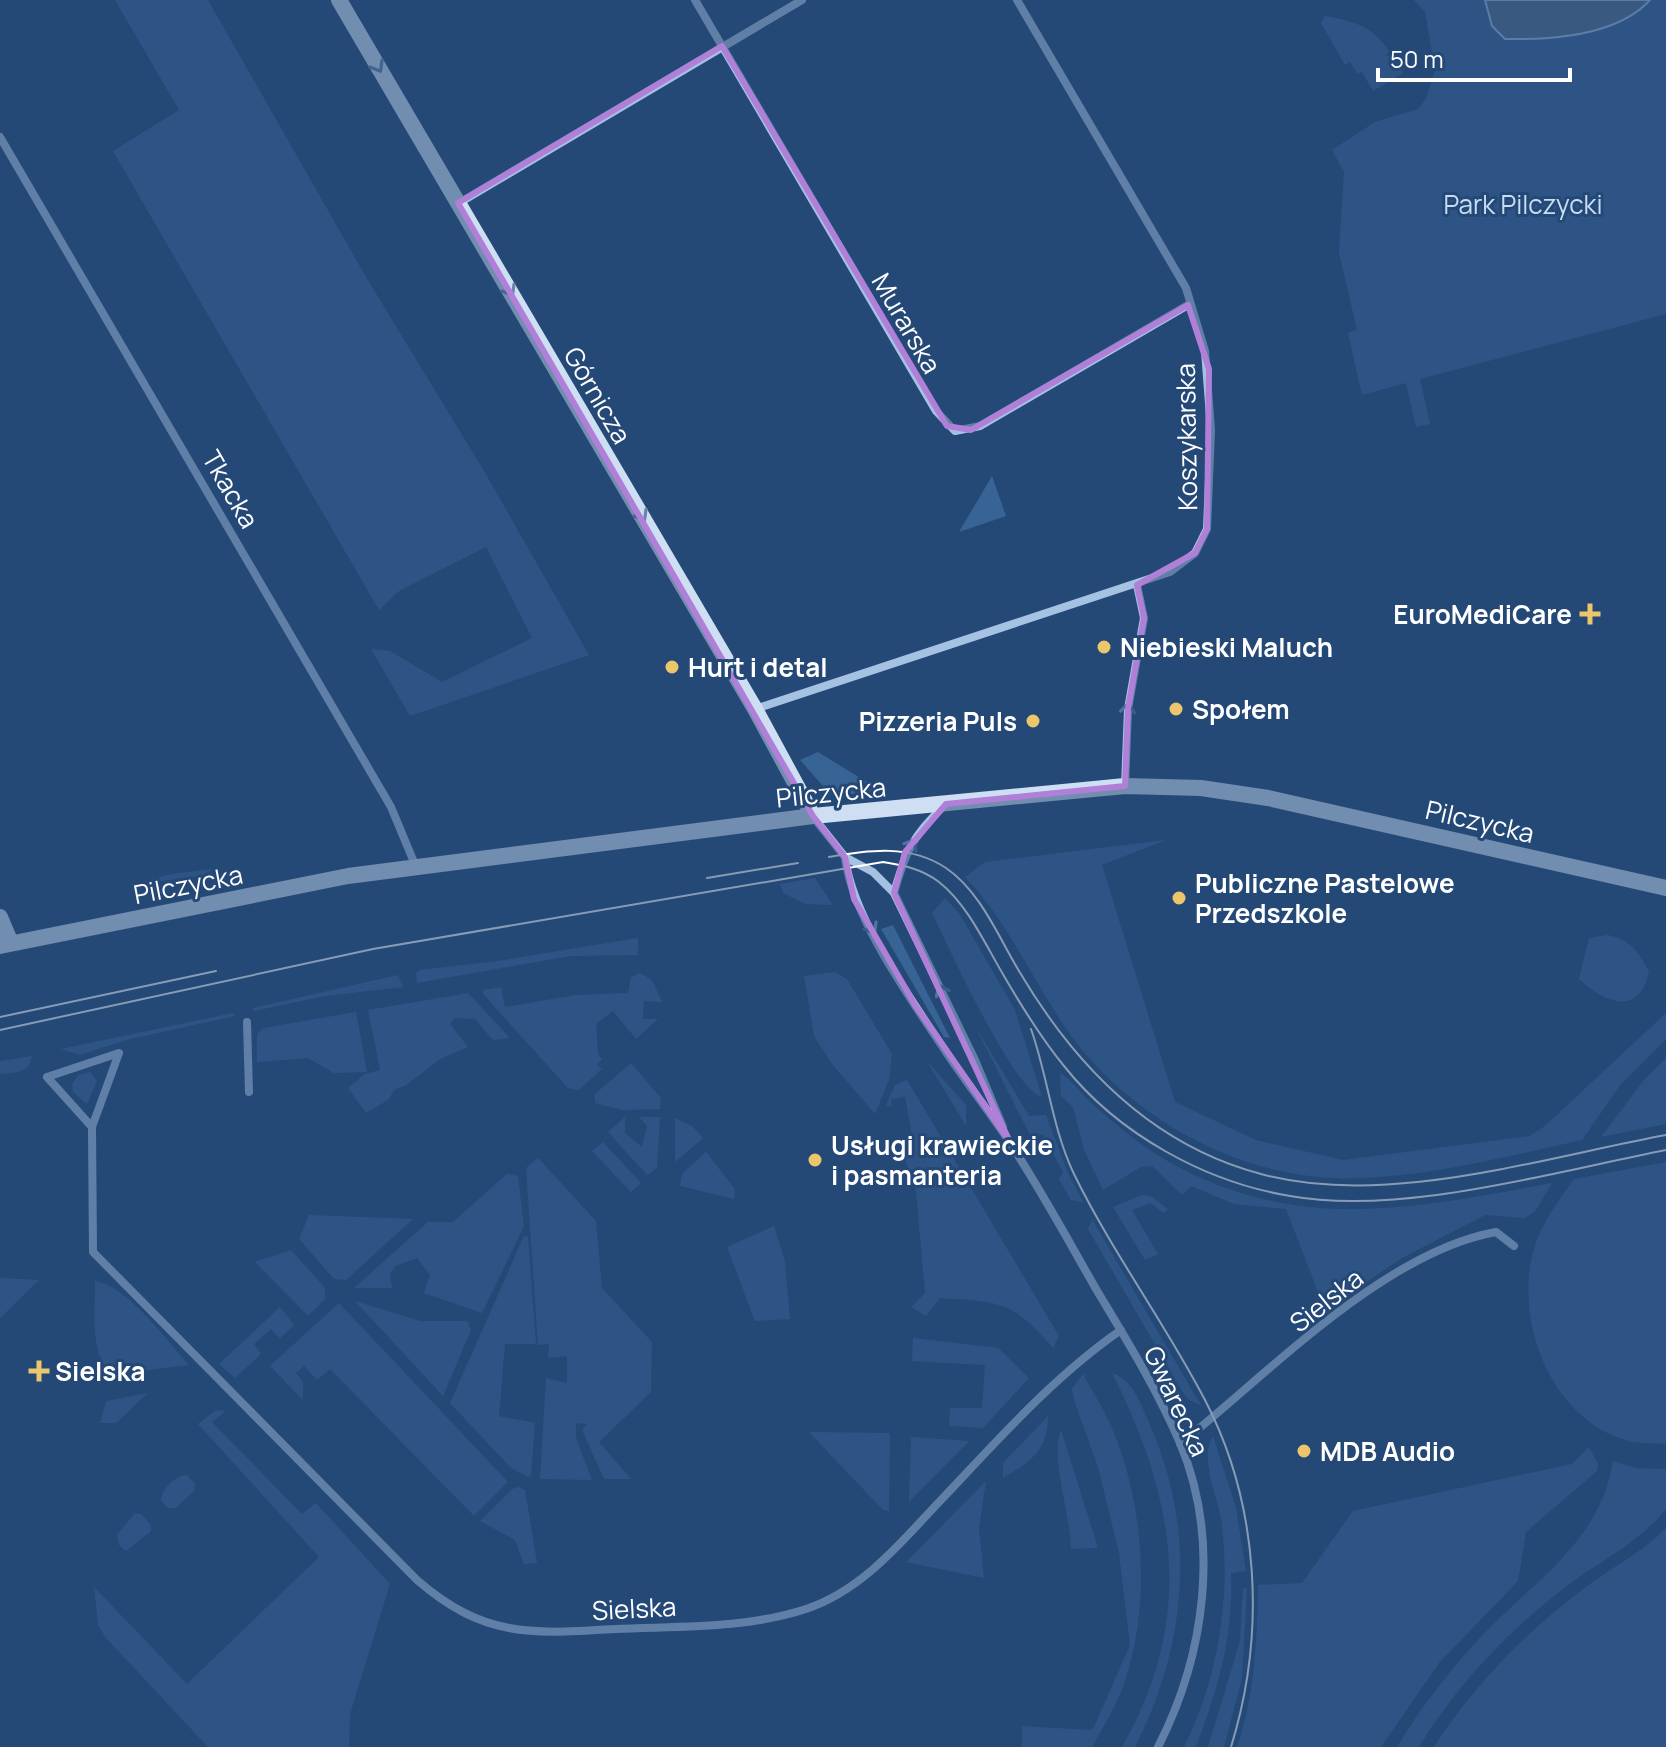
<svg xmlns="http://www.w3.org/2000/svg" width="1666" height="1747" viewBox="0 0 1666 1747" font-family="Manrope,sans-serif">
  <rect width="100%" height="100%" fill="#254977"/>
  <path fill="#386395" d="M115 0H208L366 277 484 471 589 655 410 716 371 649 390 651 442 682 532 638 486 547 399 591 379 610 113 151 179 110Z
    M1414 0H1485L1492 26 1505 39C1545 40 1622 31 1650 0H1666V314L1420 379 1430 424 1416 427 1406 383 1362 395 1348 333 1357 330 1339 252 1344 172 1332 150 1375 122 1418 109 1426 99 1435 70 1425 12Z
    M1325 16C1373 24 1380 35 1403 73L1373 91 1362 72 1358 74 1350 62 1345 65 1321 23Z
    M992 476 1006 516 959 532Z
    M818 752 878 789 879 793 831 795 800 760Z
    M1166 840 1102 865 1175 1102 1256 1140 1343 1160 1530 1136 1546 1125 1666 1013V1039L1621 1084 1582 1140C1508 1156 1437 1175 1361 1178 1254 1184 1141 1126 1076 1042 1036 990 1011 924 965 877L985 862Z
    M213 869 202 876 130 885 171 874Z
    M815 878 833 905 805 904 783 893 780 884Z
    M945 898 959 913 1015 1010 1042 1097C1015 1093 947 944 932 913Z
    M893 925 950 1038 944 1037 881 929Z
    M1607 935C1630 939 1639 952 1649 972 1639 1017 1605 1003 1579 979L1589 938Z
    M638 938V955L570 956 417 983 416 973 420 970 498 961Z
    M835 972 847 979 892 1054 889 1080 875 1114 832 1064 814 1036 804 976Z
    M640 973 652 980 662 1002 644 1001 643 1019H658L636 1039 613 1011 596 1024 598 1054 602 1059 597 1065 602 1069 579 1090 568 1088 483 994V990L501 987 505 1007 576 995 628 993 631 977Z
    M398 975 403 987 325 996 254 1011 253 1008Z
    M468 993 510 1038 493 1040 475 1019 455 1018 450 1024 468 1047 440 1059 405 1086 395 1089 388 1100 366 1113 348 1088 365 1074 380 1070 368 1010Z
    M356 1012 367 1072 334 1073 308 1058 257 1062V1034L263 1028Z
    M233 1013 235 1016 126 1040 80 1055 61 1049Z
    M974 1024 1029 1116 1046 1115 1068 1173 1083 1202 1071 1200 1059 1179 1063 1172 1043 1134 1032 1139Z
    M32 1056 28 1067 19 1072 0 1074V1061Z
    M1666 1058V1124L1601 1137 1644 1080Z
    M926 1060 966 1105V1126Z
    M631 1063 661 1098 660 1109 623 1110 595 1103V1094Z
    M90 1072 97 1081 87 1104 73 1092 72 1084 78 1075Z
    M1060 1073C1071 1079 1081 1093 1090 1102 1113 1122 1136 1142 1162 1158 1294 1235 1412 1209 1552 1183L1536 1210 1525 1218 1485 1215 1402 1258 1325 1310 1286 1209 1234 1204 1191 1186 1182 1195 1152 1166 1141 1167 1103 1190 1084 1150 1073 1107 1061 1096Z
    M907 1080 1059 1336 1053 1348C1012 1301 1002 1302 940 1298L926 1316 911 1307 925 1293 916 1191 901 1149 914 1146 905 1097 891 1099 892 1107 886 1105 895 1085Z
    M625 1117V1133L642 1147 647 1126 639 1117H660L657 1168 647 1175 608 1132Z
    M675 1118 692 1126 703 1138 675 1162Z
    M603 1142 641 1183 631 1192 592 1151Z
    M706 1152 735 1189 734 1199 680 1186 682 1174Z
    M538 1158 596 1221 602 1288 652 1342 651 1392 599 1442 631 1479H604L582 1430 587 1424 576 1423V1438L592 1480 540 1479 546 1378 567 1383V1356L548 1358 549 1344 538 1345 526 1168Z
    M1666 1162V1444C1654 1443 1640 1444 1629 1441 1552 1421 1513 1321 1534 1249 1541 1223 1559 1201 1574 1179Z
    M507 1174 518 1176 524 1226 482 1313 424 1293 430 1275 417 1258 395 1266 390 1274 392 1288H354L428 1222H453Z
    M1142 1195 1151 1196 1168 1209 1164 1213 1150 1203 1132 1210 1158 1254 1145 1260 1113 1207Z
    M309 1215 413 1219 346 1280 334 1279 299 1239Z
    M1092 1219 1193 1392 1202 1406 1189 1400 1182 1391 1088 1229Z
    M774 1226 785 1261 790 1319 755 1321 727 1247Z
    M524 1236H528L536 1344H505L499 1416 535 1423 531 1475 528 1477 511 1468 450 1403Z
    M291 1250 325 1288V1299L308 1316 255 1262Z
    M0 1278 39 1280 0 1318Z
    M95 1281C128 1286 166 1340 189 1365L141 1371 140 1363 123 1365V1373C86 1374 96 1307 95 1281Z
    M355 1301 420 1321H467L471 1330 443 1396Z
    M339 1303 508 1482 474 1516 330 1369 317 1380 304 1366 296 1373 303 1382V1400L270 1366Z
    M280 1307 294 1325 280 1338 271 1329 254 1344 261 1354 235 1378 219 1364Z
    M913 1338 998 1348 1029 1378 983 1428 949 1426 950 1408H982L985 1365 912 1361Z
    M1112 1373C1133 1379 1142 1407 1150 1425 1197 1532 1187 1645 1135 1747H1122C1196 1618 1176 1499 1112 1373Z
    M1083 1374C1093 1392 1104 1410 1112 1428 1144 1504 1151 1603 1125 1681 1117 1704 1104 1726 1092 1747H1022V1726L1090 1730 1094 1727 1130 1645 1119 1553 1098 1467 1074 1400 1072 1389Z
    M148 1393 116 1423H100L106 1401Z
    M216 1410 226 1411 212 1422 302 1514 316 1503 390 1584 350 1714 349 1747H208L106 1638 98 1625 94 1587 187 1684 319 1557 198 1424Z
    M1048 1416C1048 1451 1030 1462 1003 1478V1463Z
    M1061 1430 1098 1548 1071 1549C1071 1516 1050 1459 1061 1430Z
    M809 1432 890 1433 889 1511 883 1510Z
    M1213 1436 1236 1508 1246 1571 1231 1573C1233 1639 1219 1685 1196 1747H1184C1218 1679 1232 1595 1221 1519 1217 1495 1199 1458 1213 1436Z
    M911 1437 969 1441 909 1502Z
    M1589 1447 1598 1464 1597 1471 1526 1532 1518 1581 1439 1663 1381 1747H1237C1255 1693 1257 1641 1258 1585L1302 1583 1353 1511 1572 1464Z
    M1613 1461 1636 1468 1666 1469V1509C1638 1544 1599 1561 1564 1588 1508 1631 1456 1686 1419 1747H1397C1420 1709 1448 1672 1479 1639 1531 1583 1601 1542 1613 1461Z
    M187 1475 195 1484 194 1491 176 1508H168L161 1500C162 1488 176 1475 187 1475Z
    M986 1481 979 1528 984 1578 906 1562Z
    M519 1487 525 1490 537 1563 524 1564 515 1540 480 1521 512 1489Z
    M134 1514H141L151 1525V1531L126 1551 119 1545 117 1535Z
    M1666 1528V1747H1434C1473 1686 1524 1634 1582 1590 1610 1568 1641 1554 1666 1528Z
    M1243 1588H1247L1242 1678 1224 1747H1208L1240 1641Z"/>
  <path fill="#526d8f" stroke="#9abde4" stroke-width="2" d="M1485 0H1650C1617 36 1551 40 1505 39L1492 26Z"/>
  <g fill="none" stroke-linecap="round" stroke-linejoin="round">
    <path stroke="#a6c2e3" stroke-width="8" d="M695 0 936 411 955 431 980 426 1188 305
      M0 137 391 807 416 867
      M459 203 802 0
      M755 709 1170 572 1195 553 1207 529 1211 430 1205 351 1186 288 1017 0
      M1125 786 1128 709 1144 618 1137 585
      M814 818 845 857 873 872 894 893 975 1060 1003 1127
      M845 857C852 917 910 998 944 1049 965 1081 989 1111 1010 1143 1041 1190 1068 1240 1096 1289 1126 1339 1157 1389 1180 1443 1221 1541 1205 1655 1158 1747
      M894 893C905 853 913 835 944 806
      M247 1022 249 1092
      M119 1053 92 1127 93 1252 417 1580C484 1638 531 1634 615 1629 679 1626 745 1629 806 1609 863 1590 901 1542 941 1500 998 1440 1053 1377 1121 1330
      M92 1127 47 1077 119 1053
      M1180 1444C1268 1374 1384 1252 1496 1232L1514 1246"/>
    <path stroke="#cfdff3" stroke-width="16" d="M339 0 755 709 813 816
      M0 917 11 943
      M0 946 348 876 813 816 1125 786 1201 788 1268 798 1666 888"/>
    <path stroke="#fff" stroke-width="2" d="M829 857C869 850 910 844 946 868 980 891 998 936 1019 971 1075 1066 1151 1145 1261 1174 1386 1208 1541 1158 1666 1135
      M707 878 798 863
      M0 1017 216 971
      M1031 1029C1048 1077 1052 1128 1074 1174 1112 1252 1165 1323 1205 1400 1260 1506 1266 1634 1231 1747
      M0 1030 373 949 883 862C903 865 922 869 939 882 968 905 985 944 1004 976 1022 1007 1041 1038 1064 1066 1118 1134 1205 1182 1290 1196 1402 1216 1553 1172 1666 1150"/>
  </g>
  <defs><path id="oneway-chevron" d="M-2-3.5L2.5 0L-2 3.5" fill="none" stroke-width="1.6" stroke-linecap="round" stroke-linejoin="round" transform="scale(2)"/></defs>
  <g stroke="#6985a9">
    <use href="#oneway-chevron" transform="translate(378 67) rotate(60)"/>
    <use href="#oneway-chevron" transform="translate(510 291) rotate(60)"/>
    <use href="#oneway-chevron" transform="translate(642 516) rotate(60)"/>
  </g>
  <g stroke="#52739d">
    <use href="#oneway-chevron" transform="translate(1128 708) rotate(-83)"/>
    <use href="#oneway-chevron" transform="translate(912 844) rotate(-58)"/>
    <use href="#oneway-chevron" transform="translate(872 929) rotate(60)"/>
    <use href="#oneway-chevron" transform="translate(941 990) rotate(-116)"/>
  </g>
  <path d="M0 0H1666V1747H0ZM722 46 947 426 971 430 1188 305 1209 369 1207 529 1195 553 1137 585 1144 618 1128 709 1125 786 946 804 905 852 894 893 1010 1142 915 1005 854 899 845 857 813 816 458 203Z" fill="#254977" fill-opacity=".55" fill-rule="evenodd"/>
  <path fill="none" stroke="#b080d9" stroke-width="6" stroke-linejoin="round" d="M722 46 947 426 971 430 1188 305 1209 369 1207 529 1195 553 1137 585 1144 618 1128 709 1125 786 946 804 905 852 894 893 1010 1142 915 1005 854 899 845 857 813 816 458 203Z"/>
  <g fill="#ecc66a" stroke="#254977" stroke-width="3">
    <path d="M1586 602h8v8h8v8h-8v8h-8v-8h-8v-8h8z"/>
    <circle cx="1104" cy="647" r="8"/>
    <circle cx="672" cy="667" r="8"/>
    <circle cx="1176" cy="709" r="8"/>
    <circle cx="1033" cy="721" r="8"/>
    <circle cx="1179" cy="898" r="8"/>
    <circle cx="815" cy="1160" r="8"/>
    <path d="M35 1359h8v8h8v8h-8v8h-8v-8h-8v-8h8z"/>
    <circle cx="1304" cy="1451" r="8"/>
  </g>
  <g text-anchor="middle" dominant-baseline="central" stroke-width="6" stroke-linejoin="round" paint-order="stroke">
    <g font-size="26" fill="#c8dcf3" stroke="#254977">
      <text x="1523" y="204">Park Pilczycki</text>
    </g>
    <g font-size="26" fill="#fff" stroke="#254977">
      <text transform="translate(907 323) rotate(60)">Murarska</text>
      <text transform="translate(598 395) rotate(60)">Górnicza</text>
      <text transform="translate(1186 437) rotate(-91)">Koszykarska</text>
      <text transform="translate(231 489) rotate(60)">Tkacka</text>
      <text transform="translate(831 792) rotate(-6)">Pilczycka</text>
      <text transform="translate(1480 821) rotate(13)">Pilczycka</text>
      <text transform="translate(188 884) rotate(-11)">Pilczycka</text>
      <text transform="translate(1326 1300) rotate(-38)">Sielska</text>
      <text transform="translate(1177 1401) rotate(65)">Gwarecka</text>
      <text transform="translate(634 1608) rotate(-3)">Sielska</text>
    </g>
    <g font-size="26" font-weight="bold" fill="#fff" stroke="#254977" text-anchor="start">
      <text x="1572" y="614" text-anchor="end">EuroMediCare</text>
      <text x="1120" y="647">Niebieski Maluch</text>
      <text x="688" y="667">Hurt i detal</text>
      <text x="1192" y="709">Społem</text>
      <text x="1017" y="721" text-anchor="end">Pizzeria Puls</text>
      <text x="1195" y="883">Publiczne Pastelowe<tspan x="1195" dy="30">Przedszkole</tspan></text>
      <text x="831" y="1145">Usługi krawieckie<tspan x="831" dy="30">i pasmanteria</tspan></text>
      <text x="55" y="1371">Sielska</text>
      <text x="1320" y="1451">MDB Audio</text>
    </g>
  </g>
  <path d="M1378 68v12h192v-12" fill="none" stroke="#ffffff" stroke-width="4"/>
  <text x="1390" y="68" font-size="24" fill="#ffffff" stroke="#254977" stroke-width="6" paint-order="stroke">50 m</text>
</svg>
